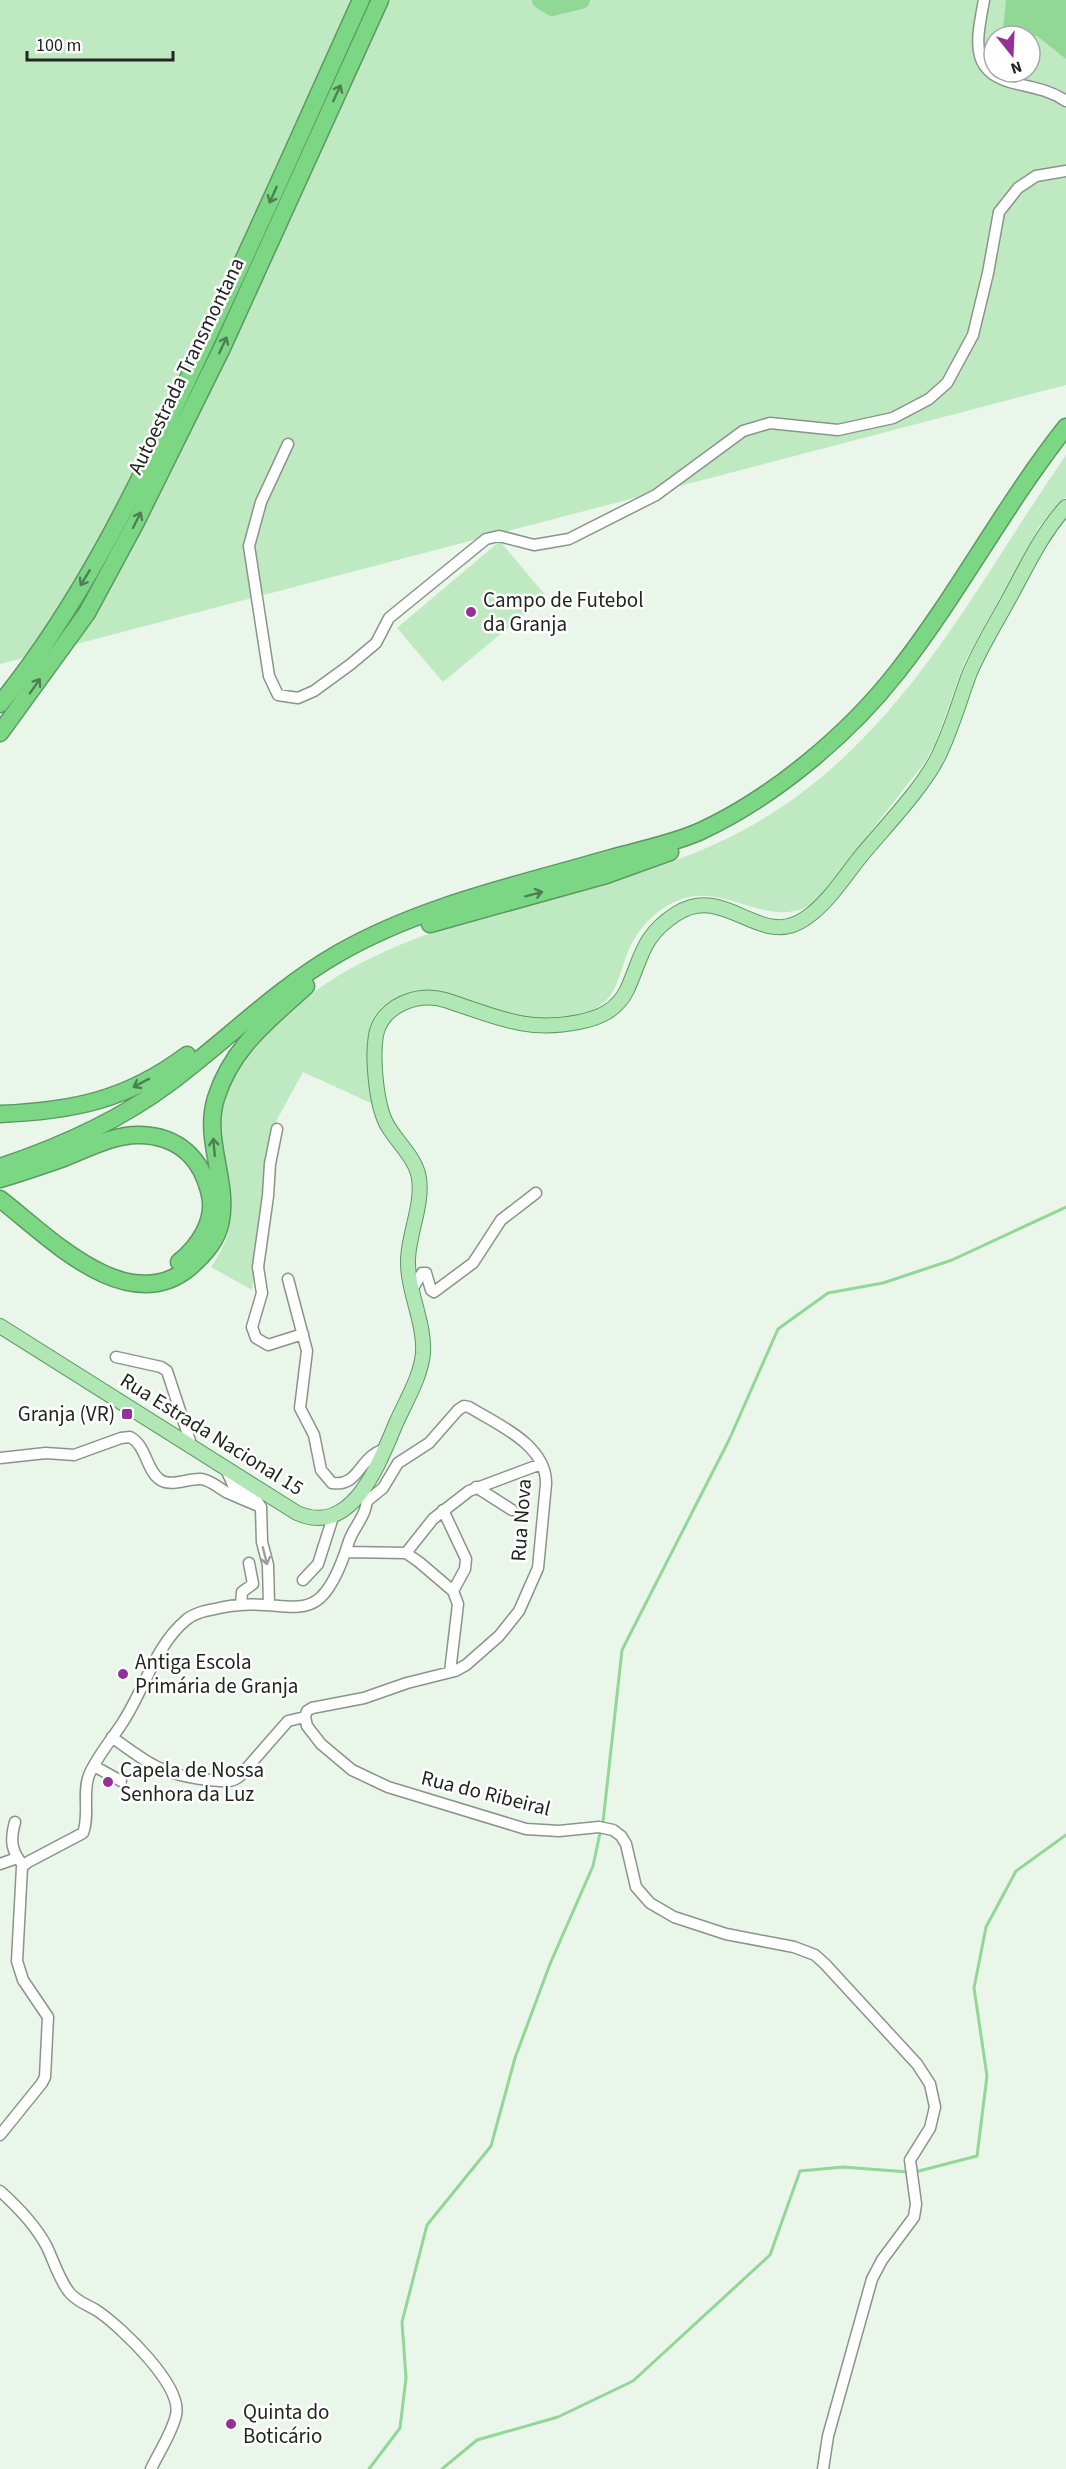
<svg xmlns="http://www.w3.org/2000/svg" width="1066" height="2469" viewBox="0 0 1066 2469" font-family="'Source Sans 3',sans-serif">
  <rect width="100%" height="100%" fill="#ebf6eb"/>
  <path fill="#bfe9c1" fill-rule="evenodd" d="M0 0H1066V385L0 664ZM994 36H1030V72H994Z
    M1066 455V497L1050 513 1039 527 965 661 935 744 925 762 817 900C776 934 729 885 685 898 660 905 637 928 628 952 620 971 617 996 598 1007 581 1018 552 1023 532 1021 486 1016 438 976 392 1000 380 1006 371 1017 369 1031 366 1054 371 1081 373 1104L303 1072 273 1127 252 1290 211 1267C246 1217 226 1190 221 1138 218 1109 228 1076 246 1053 253 1043 265 1035 273 1026 401 900 598 911 749 827 900 743 972 591 1066 455Z
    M500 541 546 596 443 682 397 628Z"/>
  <path fill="#91d796" d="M1006 0H1066V59L1037 36H1016L1003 30Z"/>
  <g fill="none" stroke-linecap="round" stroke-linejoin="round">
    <path stroke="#91d796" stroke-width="3" d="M603 1822 622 1650 729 1440 778 1329 828 1293 883 1283 952 1260 1066 1207
      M915 2172 977 2156 987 2076 974 1988 986 1927 1016 1871 1066 1835
      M369 2469 400 2428 406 2378 402 2322 427 2225 491 2146 515 2058 550 1964 593 1866 600 1833
      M442 2469 477 2440 558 2417 633 2381 770 2255 800 2171 843 2167 908 2172"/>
    <path stroke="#91d796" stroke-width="18" d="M541 0 552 7 581 0"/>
    <defs>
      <path id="minor" d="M984 0C977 39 967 74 1018 84 1036 88 1051 91 1066 101
        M288 444 261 502 249 546 269 676 278 695 298 698 314 691 351 664 376 643 389 618 486 539 499 536 534 545 569 539 656 495 743 431 770 423 838 430 893 418 929 399 947 383 973 335 988 273 999 212 1018 188 1036 176 1066 171
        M277 1129 270 1164 268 1196 258 1267 262 1293 252 1327 256 1338 268 1345 303 1334
        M288 1279 307 1351 300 1408 314 1435 321 1470 332 1483C360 1487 358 1457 385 1449
        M412 1290 422 1273H426L431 1290 434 1292 473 1263 501 1220 536 1193
        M116 1357 161 1367 167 1371 192 1447
        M0 1458 46 1453 74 1455 121 1438 130 1437C146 1445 146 1469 159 1479 170 1488 188 1478 201 1479 210 1480 218 1487 226 1492 237 1497 249 1502 261 1507
        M225 1467 233 1485 257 1501 261 1507 262 1542 268 1565 269 1605
        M476 1487 512 1510
        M367 1501 383 1488 398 1463 429 1443 458 1410 464 1406 469 1407C497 1424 547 1445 546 1484L538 1568 519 1611 499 1636 466 1665 455 1671 407 1683 364 1698 312 1708 307 1711 305 1717 307 1726 321 1744 352 1770 388 1787 526 1829 559 1831 599 1827 613 1830 621 1836 626 1844 636 1887 650 1903 674 1917 726 1934 794 1947 815 1955 825 1964 917 2064 930 2084 935 2107 930 2128 910 2160 916 2204 914 2217 882 2260 872 2279 828 2436 823 2469
        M443 1510 466 1559 465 1569 453 1591
        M347 1552 406 1553 419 1562 453 1591 458 1604 450 1672
        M406 1553 433 1519 469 1491 541 1464
        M303 1580 318 1564 334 1514
        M241 1604 242 1592 253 1584 249 1563
        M112 1737C148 1764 163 1775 209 1780 220 1781 231 1784 240 1776L288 1721 305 1717
        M94 1766 121 1781
        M15 1822C10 1840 11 1851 23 1865
        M0 1864 17 1858
        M0 2135 42 2083 45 2077 48 2017 23 1980 17 1961 22 1867 28 1862 83 1833C90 1815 82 1793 89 1775 98 1754 115 1736 126 1717 145 1686 157 1644 186 1620 194 1613 205 1611 215 1609 292 1590 317 1644 349 1541 354 1526 370 1512 366 1495
        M0 2191C18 2207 36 2226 47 2247 54 2262 59 2279 69 2292 78 2303 89 2305 99 2312 122 2328 183 2386 176 2415 172 2433 159 2452 151 2469"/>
      <path id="major" d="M0 1326 297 1513C354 1538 380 1460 397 1421 407 1399 421 1376 423 1353 425 1322 407 1291 408 1259 409 1232 423 1205 419 1178 416 1159 399 1144 389 1128 376 1109 372 1058 376 1035 382 1005 418 992 445 1000 495 1016 526 1033 579 1022 600 1018 617 1010 627 990 642 957 642 936 676 914 726 882 760 951 806 918 828 903 844 877 861 856 884 828 922 789 938 757 951 731 959 702 969 675 980 648 996 623 1010 597 1027 566 1042 533 1066 507"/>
      <path id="highway" d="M0 704C78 608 134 494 186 383 247 256 303 128 361 0
        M0 733 87 613 136 522 222 348 380 0
        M430 924 606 875 670 852
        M0 1114C73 1111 127 1100 187 1055
        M0 1167C60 1147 117 1122 168 1084 226 1041 276 989 339 953 423 905 519 885 611 858 640 850 675 843 701 831 774 797 849 734 898 671 959 593 1005 504 1066 427
        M0 1179C21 1173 41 1166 61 1159 85 1150 114 1134 140 1135 179 1136 202 1159 210 1195 216 1221 198 1247 179 1262
        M0 1199C47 1235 126 1319 189 1268 204 1255 218 1240 221 1220 228 1179 203 1139 216 1098 232 1047 268 1021 306 986"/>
    </defs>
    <use href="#minor" stroke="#8a948a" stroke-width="13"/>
    <use href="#major" stroke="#5c9962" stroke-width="16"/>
    <use href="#highway" stroke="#5c9962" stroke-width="19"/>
    <use href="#minor" stroke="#fff" stroke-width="10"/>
    <use href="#major" stroke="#b0e7b5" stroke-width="14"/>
    <use href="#highway" stroke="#7bd784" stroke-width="16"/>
  </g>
  <defs><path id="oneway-shaft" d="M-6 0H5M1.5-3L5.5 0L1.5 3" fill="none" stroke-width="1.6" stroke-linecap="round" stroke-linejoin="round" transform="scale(1.5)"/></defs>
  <g stroke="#4e7e53">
    <use href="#oneway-shaft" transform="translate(337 93) rotate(-65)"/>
    <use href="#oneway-shaft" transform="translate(273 195) rotate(114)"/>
    <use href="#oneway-shaft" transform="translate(223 345) rotate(-65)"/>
    <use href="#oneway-shaft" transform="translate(137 520) rotate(-63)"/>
    <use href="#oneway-shaft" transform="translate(85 578) rotate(121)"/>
    <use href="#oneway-shaft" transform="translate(35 686) rotate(-55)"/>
    <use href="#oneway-shaft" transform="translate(534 894) rotate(-15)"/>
    <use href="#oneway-shaft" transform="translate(141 1083) rotate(153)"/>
    <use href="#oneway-shaft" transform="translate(214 1147) rotate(-95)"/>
  </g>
  <use stroke="#9c9d9c" href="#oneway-shaft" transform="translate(265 1556) rotate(76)"/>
  <g fill="#943198" stroke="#fff" stroke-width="2">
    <circle cx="471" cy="612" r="6"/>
    <rect x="121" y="1408" width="12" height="12" rx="3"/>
    <circle cx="123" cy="1674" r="6"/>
    <circle cx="108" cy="1782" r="6"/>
    <circle cx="231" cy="2424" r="6"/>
  </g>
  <g text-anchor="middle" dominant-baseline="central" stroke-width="5" stroke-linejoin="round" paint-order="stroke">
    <g font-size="21" fill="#222622" stroke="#fff">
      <text transform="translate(186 366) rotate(-64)">Autoestrada Transmontana</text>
      <text transform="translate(212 1434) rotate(32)">Rua Estrada Nacional 15</text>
      <text transform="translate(521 1520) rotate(-86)">Rua Nova</text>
      <text transform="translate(486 1793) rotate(14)">Rua do Ribeiral</text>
    </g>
    <g font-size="21" fill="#222622" stroke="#fff" text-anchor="start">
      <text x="483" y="600">Campo de Futebol<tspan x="483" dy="24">da Granja</tspan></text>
      <text x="115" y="1414" text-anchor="end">Granja (VR)</text>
      <text x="135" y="1662">Antiga Escola<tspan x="135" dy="24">Primária de Granja</tspan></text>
      <text x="120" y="1770">Capela de Nossa<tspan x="120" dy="24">Senhora da Luz</tspan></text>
      <text x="243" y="2412">Quinta do<tspan x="243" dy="24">Boticário</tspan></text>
    </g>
  </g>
  <g transform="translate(1012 54) rotate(162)"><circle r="28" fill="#ffffff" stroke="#a7a8a7" stroke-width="1.5"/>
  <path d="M0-4.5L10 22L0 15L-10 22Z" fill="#943198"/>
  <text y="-9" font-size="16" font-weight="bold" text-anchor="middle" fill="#222622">N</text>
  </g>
  <path d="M27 51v9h146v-9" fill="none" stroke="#222622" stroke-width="3"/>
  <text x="36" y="51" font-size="18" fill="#222622" stroke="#ffffff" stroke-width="4.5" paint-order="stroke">100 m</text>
</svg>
